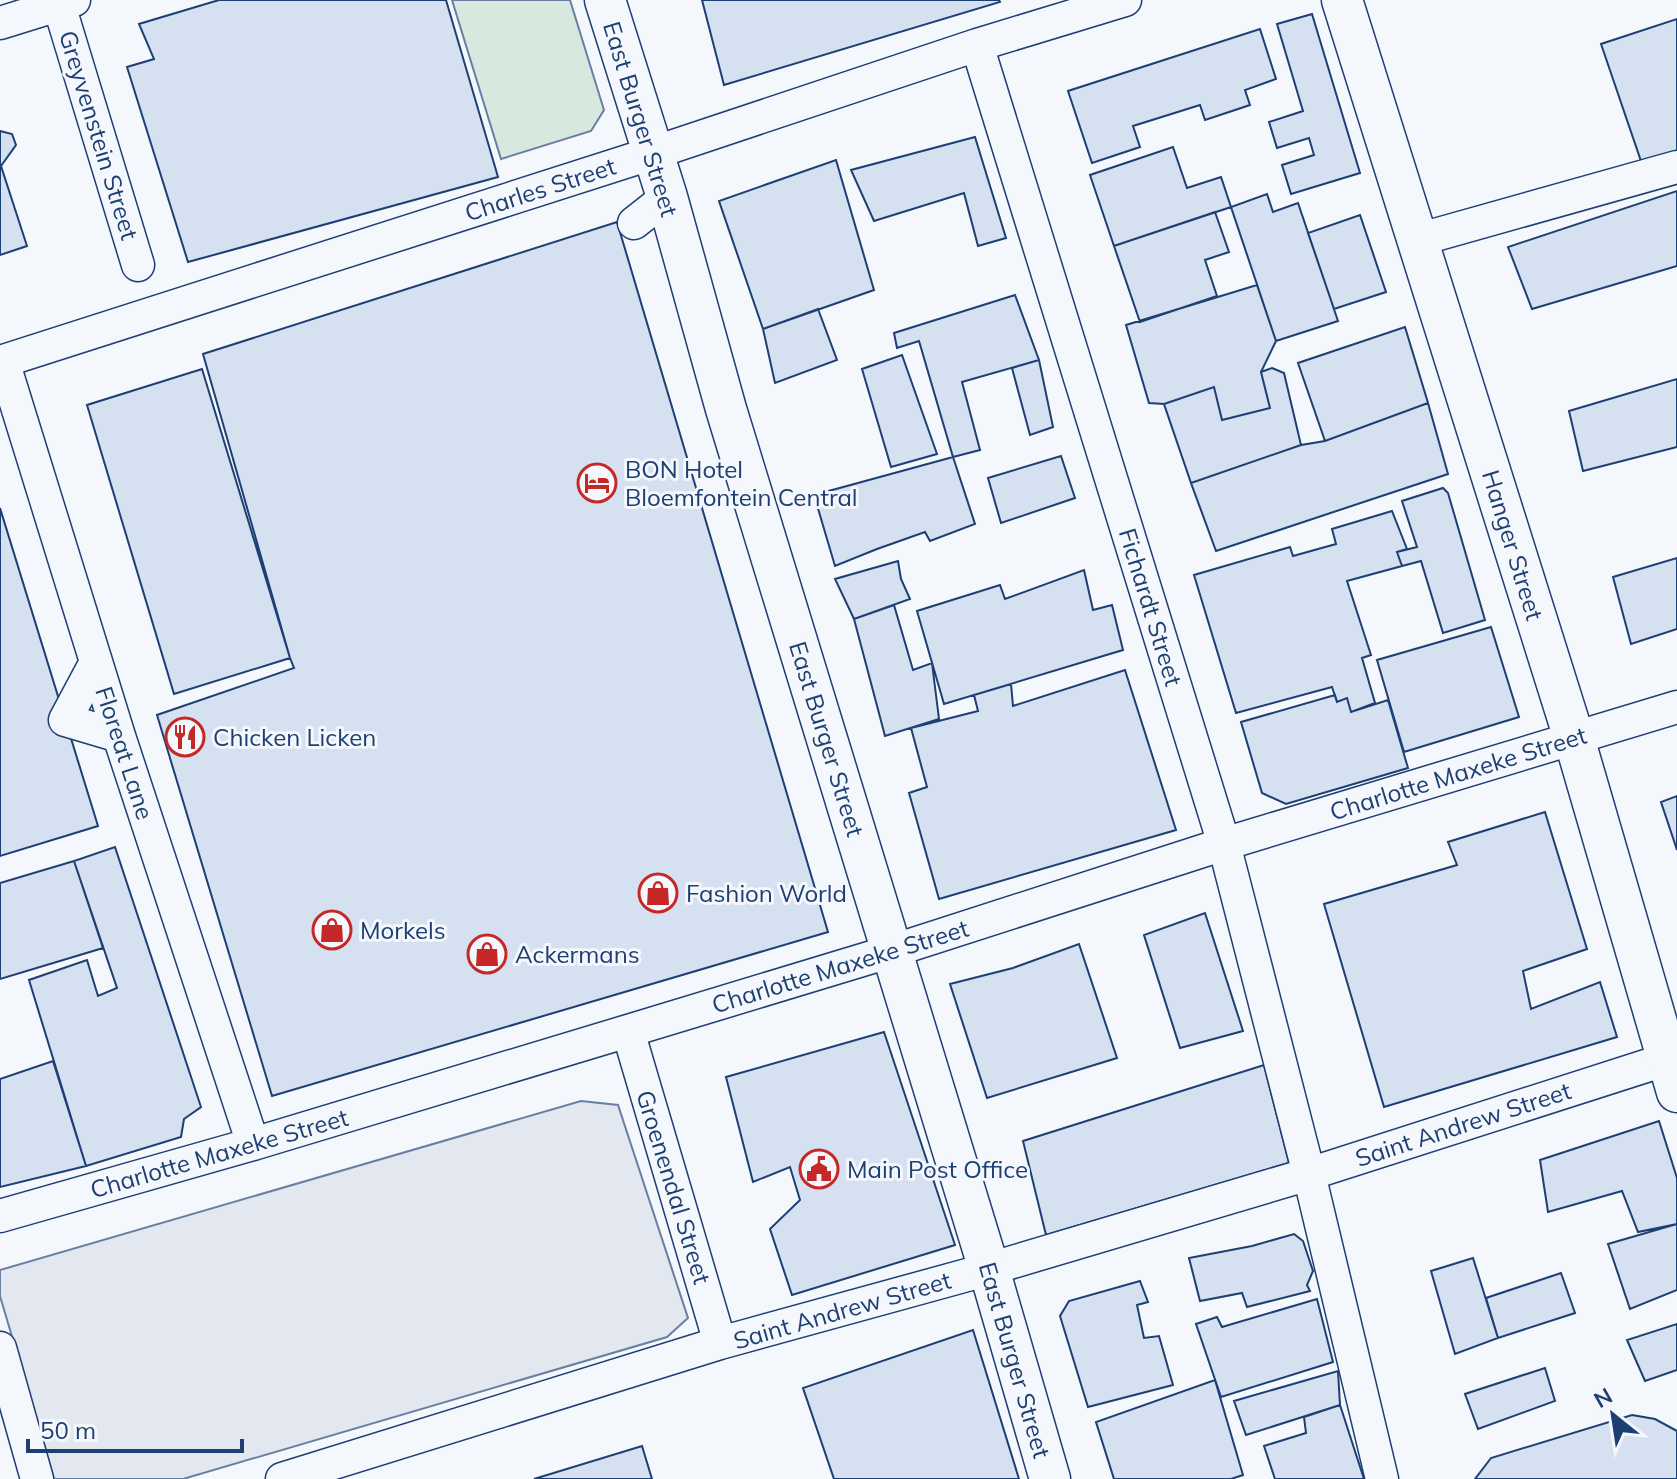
<svg xmlns="http://www.w3.org/2000/svg" width="1677" height="1479" viewBox="0 0 1677 1479" font-family="Mulish,sans-serif">
  <rect width="100%" height="100%" fill="#f4f7fb"/>
  <path fill="#d7e8df" stroke="#687fa3" stroke-width="2" d="M452 0H570L604 110 591 131 501 159Z"/>
  <path fill="#e3e8f0" stroke="#687fa3" stroke-width="2" d="M581 1101 618 1105 688 1318 667 1337 183 1479H54L0 1296V1270Z"/>
  <path fill="#d5e0f0" stroke="#1d3f73" stroke-width="2" d="M219 0H446L498 177 188 262 127 67 154 59 139 24Z
    M702 0H999L1000 2 724 85Z
    M1312 14 1360 173 1291 194 1282 165 1314 155 1309 138 1277 148 1269 122 1303 111 1277 24Z
    M1677 19V156L1642 164 1601 44Z
    M1260 29 1276 79 1245 90 1250 105 1205 120 1200 105 1133 126 1140 147 1092 163 1068 91Z
    M0 131 12 134 16 145 1 166 27 246 0 255Z
    M975 137 1006 238 978 246 964 193 874 221 851 170Z
    M1173 147 1187 188 1221 177 1231 207 1114 246 1090 175Z
    M836 160 874 290 763 329 719 201Z
    M1677 191V266L1532 309 1508 247Z
    M1267 194 1273 212 1298 203 1338 321 1276 341 1231 207Z
    M1215 212 1229 252 1205 260 1217 296 1140 322 1114 246Z
    M1360 215 1386 292 1334 309 1308 233Z
    M617 222 828 932 272 1096 157 715 294 668 290 658 203 354Z
    M1257 285 1276 341 1261 372 1270 408 1222 420 1214 387 1164 404 1149 403 1126 325Z
    M1015 295 1039 360 962 382 980 450 953 457 919 341 897 348 894 333Z
    M818 309 837 360 775 383 763 329Z
    M1405 327 1428 403 1325 441 1298 363Z
    M902 355 937 454 891 467 862 369Z
    M1039 360 1053 427 1030 435 1012 368Z
    M1272 368 1284 373 1301 445 1191 483 1164 404 1214 387 1222 420 1270 408 1261 372Z
    M202 369 290 658 174 694 87 405Z
    M1677 379V447L1583 471 1569 411Z
    M1428 403 1448 474 1216 551 1191 483 1301 445 1325 441Z
    M1061 456 1075 498 1001 523 988 478Z
    M953 457 975 524 930 541 925 532 877 549 835 566 814 495Z
    M1443 488 1448 493 1485 620 1443 633 1421 561 1402 566 1397 552 1417 547 1402 501Z
    M0 508 98 826 0 856Z
    M1392 511 1407 549 1397 552 1402 566 1347 581 1371 655 1362 658 1375 703 1351 712 1347 698 1337 702 1332 687 1236 713 1194 575 1290 547 1293 556 1336 544 1332 529Z
    M1677 558V629L1631 644 1613 577Z
    M898 561 901 579 910 599 854 619 835 579Z
    M1084 570 1093 610 1112 605 1123 650 944 704 917 611 1000 585 1005 599Z
    M894 605 913 670 932 663 939 719 885 736 854 619Z
    M1491 627 1519 717 1404 752 1377 660Z
    M1125 670 1176 830 939 899 909 793 927 787 911 728 978 711 974 695 1011 684 1013 706Z
    M1335 695 1337 702 1347 698 1351 712 1388 700 1408 768 1286 804 1262 793 1241 722Z
    M1677 796V850L1661 802Z
    M1545 812 1587 949 1523 971 1531 1009 1600 982 1617 1037 1384 1107 1324 904 1457 865 1448 842Z
    M115 847 201 1107 184 1119 181 1137 86 1166 29 980 87 960 98 996 117 988 74 861Z
    M74 861 103 948 0 979V883Z
    M1205 913 1243 1031 1180 1048 1144 935Z
    M1079 944 1117 1058 987 1098 950 984 1013 968Z
    M884 1032 955 1245 792 1295 770 1229 800 1200 790 1167 753 1182 726 1077Z
    M53 1061 86 1166 0 1187V1079Z
    M1264 1065 1289 1163 1046 1235 1023 1141Z
    M1659 1121 1677 1178V1224L1638 1232 1622 1191 1548 1212 1540 1160Z
    M1677 1224V1290L1630 1309 1608 1244Z
    M1294 1234 1303 1241 1313 1271 1307 1285 1310 1291 1247 1307 1242 1293 1200 1301 1189 1258 1252 1246Z
    M1473 1258 1498 1338 1455 1354 1431 1271Z
    M1561 1273 1575 1313 1498 1338 1486 1298Z
    M1140 1281 1148 1302 1137 1305 1144 1338 1159 1336 1173 1385 1088 1407 1060 1316 1069 1301Z
    M1317 1299 1333 1362 1221 1397 1196 1324 1217 1317 1222 1327Z
    M1677 1324V1370L1645 1381 1627 1340Z
    M973 1330 1019 1479H834L803 1388Z
    M1545 1368 1555 1401 1478 1429 1465 1394Z
    M1338 1371 1340 1405 1246 1435 1234 1401Z
    M1215 1380 1243 1475 1231 1479H1114L1096 1422Z
    M1340 1405 1364 1479H1275L1264 1446 1306 1433 1304 1417Z
    M1632 1415 1655 1419 1677 1431V1479H1475L1491 1458Z
    M642 1446 652 1479H534Z"/>
  <g fill="none" stroke-linecap="round" stroke-linejoin="round">
    <defs>
      <path id="minor" d="M59 5 138 265
        M0 23 74 0
        M977 45 1224 844 1309 1174 1382 1479
        M634 223 667 197
        M1417 240 1677 167
        M3 361 119 736 253 1144
        M0 362 653 153 977 45 1125 0
        M96 662 65 720 119 736
        M628 1031 720 1343
        M0 1216 253 1144 628 1031 892 951 1224 844 1677 707
        M0 1348 37 1479
        M282 1479 720 1343 989 1269 1309 1174 1677 1056"/>
      <path id="major" d="M605 0 667 197 726 409 989 1269 1050 1479
        M1342 0 1574 738 1677 1092"/>
    </defs>
    <use href="#minor" stroke="#1d3f73" stroke-width="35"/>
    <use href="#major" stroke="#1d3f73" stroke-width="43"/>
    <use href="#minor" stroke="#f4f7fb" stroke-width="32"/>
    <use href="#major" stroke="#f4f7fb" stroke-width="40"/>
  </g>
  <defs>
    <symbol id="hotel-ring" viewBox="-11 -11 22 22"><circle r="9.5" fill="#f4f7fb" stroke="#c62828" stroke-width="1.5"/><path d="M-6-4.5h1.5V1H6V5H4.5V3h-9V5H-6ZM-4 0a1.8 1.8 0 1 1 3.6 0ZM.5 0V-2.5h3Q6-2.5 6 0Z" fill="#c62828"/></symbol>
    <symbol id="restaurant-ring" viewBox="-11 -11 22 22"><circle r="9.5" fill="#f4f7fb" stroke="#c62828" stroke-width="1.5"/><path d="M-5-6h1v4h1v-4h1v4h1v-4h1v5L-1.5 .5V6h-2V.5L-5-1ZM5-6V6H3V1.5H1.5Q1.5-4 5-6Z" fill="#c62828"/></symbol>
    <symbol id="shop-ring" viewBox="-11 -11 22 22"><circle r="9.5" fill="#f4f7fb" stroke="#c62828" stroke-width="1.5"/><path d="M-5-2.5h2.3a2.7 3.5 0 0 1 5.4 0H5L5.5 6h-11ZM-1.5-2.5h3a1.5 2.3 0 0 0-3 0Z" fill="#c62828"/></symbol>
    <symbol id="civic-ring" viewBox="-11 -11 22 22"><circle r="9.5" fill="#f4f7fb" stroke="#c62828" stroke-width="1.5"/><path d="M-.6-6.5H3V-4.5H.6V-3L4-1V1h2V6H-6V1h2V-1L-.6-3ZM-1.2 2.5V6h2.4V2.5Z" fill="#c62828"/></symbol>
  </defs>
  <g fill-rule="evenodd">
    <use href="#hotel-ring" x="575" y="461" width="44" height="44"/>
    <use href="#restaurant-ring" x="163" y="715" width="44" height="44"/>
    <use href="#shop-ring" x="636" y="871" width="44" height="44"/>
    <use href="#shop-ring" x="310" y="908" width="44" height="44"/>
    <use href="#shop-ring" x="465" y="932" width="44" height="44"/>
    <use href="#civic-ring" x="797" y="1147" width="44" height="44"/>
  </g>
  <g text-anchor="middle" dominant-baseline="central" stroke-width="6" stroke-linejoin="round" paint-order="stroke">
    <g font-size="24" fill="#1d3f73" stroke="#f4f7fb">
      <text transform="translate(641 119) rotate(73)">East Burger Street</text>
      <text transform="translate(99 135) rotate(73)">Greyvenstein Street</text>
      <text transform="translate(540 189) rotate(-18)">Charles Street</text>
      <text transform="translate(1513 545) rotate(73)">Hanger Street</text>
      <text transform="translate(1151 607) rotate(73)">Fichardt Street</text>
      <text transform="translate(827 739) rotate(73)">East Burger Street</text>
      <text transform="translate(125 753) rotate(72)">Floreat Lane</text>
      <text transform="translate(1458 773) rotate(-17)">Charlotte Maxeke Street</text>
      <text transform="translate(840 966) rotate(-17)">Charlotte Maxeke Street</text>
      <text transform="translate(1463 1124) rotate(-18)">Saint Andrew Street</text>
      <text transform="translate(219 1153) rotate(-16)">Charlotte Maxeke Street</text>
      <text transform="translate(674 1187) rotate(73)">Groenendal Street</text>
      <text transform="translate(842 1310) rotate(-16)">Saint Andrew Street</text>
      <text transform="translate(1015 1360) rotate(74)">East Burger Street</text>
    </g>
    <g font-size="24" fill="#1d3f73" stroke="#f4f7fb" text-anchor="start">
      <text x="625" y="469">BON Hotel<tspan x="625" dy="28">Bloemfontein Central</tspan></text>
      <text x="213" y="737">Chicken Licken</text>
      <text x="686" y="893">Fashion World</text>
      <text x="360" y="930">Morkels</text>
      <text x="515" y="954">Ackermans</text>
      <text x="847" y="1169">Main Post Office</text>
    </g>
  </g>
  <g transform="translate(1613 1415) rotate(330)" stroke="#f4f7fb" stroke-width="6" paint-order="stroke">
  <path d="M0-6L14 30L0 20L-14 30Z" fill="#1d3f73"/>
  <text y="-12" font-size="22" font-weight="bold" text-anchor="middle" fill="#1d3f73">N</text>
  </g>
  <path d="M28 1439v12h214v-12" fill="none" stroke="#1d3f73" stroke-width="4"/>
  <text x="40" y="1439" font-size="24" fill="#1d3f73" stroke="#f4f7fb" stroke-width="6" paint-order="stroke">50 m</text>
</svg>
